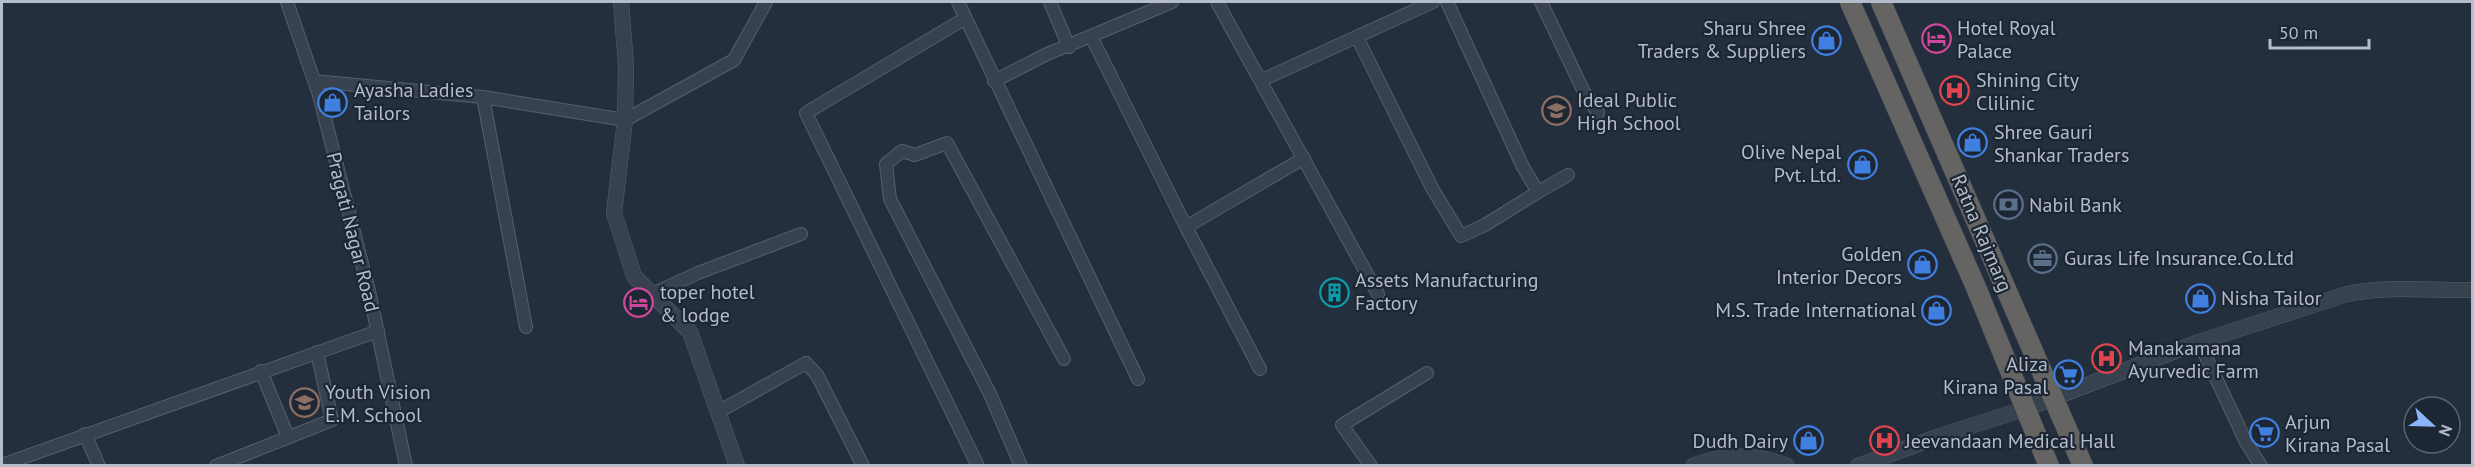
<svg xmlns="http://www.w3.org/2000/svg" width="2474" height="467" viewBox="0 0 2474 467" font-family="'PT Sans',sans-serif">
  <rect width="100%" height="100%" fill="#242f3e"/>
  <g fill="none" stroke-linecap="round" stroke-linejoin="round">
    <defs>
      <path id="minor" d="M287 2 319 95 369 291 406 466
        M958 2 1138 379
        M1050 2 1069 47
        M1172 2 1091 36 1186 227 1304 158
        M1217 2 1378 294
        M1541 2 1584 92 1598 113
        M964 19 806 113 978 466
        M1357 37 1432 188 1461 236 1485 225 1538 192 1523 167 1447 2
        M1262 80 1433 2
        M314 81 483 97 625 120 734 60 766 2
        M994 81 1047 54 1091 36
        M483 97 526 327
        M1538 192 1568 175
        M1186 227 1260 369
        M652 294 698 273 801 234
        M2199 342 2246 442 2261 466
        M261 371 288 437
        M718 412 806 363 817 375 863 466
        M85 434 99 466
        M2 465 378 331
        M216 466 332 420 317 352
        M1021 466 990 394 890 199 886 164 902 151 915 155 947 143 1064 359
        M1371 466 1342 425 1427 373"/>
      <path id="tertiary" d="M621 2 626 66 625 120 614 213 634 276 690 332 737 466
        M1693 466C1725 453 1755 453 1787 466
        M1858 466 1940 436 2027 408 2199 342 2347 294C2389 285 2430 291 2472 290"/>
      <path id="trunk" d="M1850 2 1975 285 2049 466
        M1881 2 2083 466"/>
    </defs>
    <use href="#minor" stroke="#565f6c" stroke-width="14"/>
    <use href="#tertiary" stroke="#565f6c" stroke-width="16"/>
    <use href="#trunk" stroke="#434c59" stroke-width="21"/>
    <use href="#minor" stroke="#38414e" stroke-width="12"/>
    <use href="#tertiary" stroke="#38414e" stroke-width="15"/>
    <use href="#trunk" stroke="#656462" stroke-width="20"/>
  </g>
  <defs>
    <symbol id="hotel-ring" viewBox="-11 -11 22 22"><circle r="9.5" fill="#1d2633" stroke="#d1479c" stroke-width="1.5"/><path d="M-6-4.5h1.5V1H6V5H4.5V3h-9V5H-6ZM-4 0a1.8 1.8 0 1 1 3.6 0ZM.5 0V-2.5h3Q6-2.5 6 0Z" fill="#d1479c"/></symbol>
    <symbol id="shop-ring" viewBox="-11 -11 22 22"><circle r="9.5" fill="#1d2633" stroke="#3f7fe0" stroke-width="1.5"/><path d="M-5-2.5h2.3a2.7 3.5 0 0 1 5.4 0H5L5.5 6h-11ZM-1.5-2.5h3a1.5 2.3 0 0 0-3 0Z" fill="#3f7fe0"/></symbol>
    <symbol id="hospital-ring" viewBox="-11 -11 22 22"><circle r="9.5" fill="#1d2633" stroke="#e0444e" stroke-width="1.5"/><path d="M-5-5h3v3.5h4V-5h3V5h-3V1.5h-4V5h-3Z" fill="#e0444e"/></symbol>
    <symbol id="school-ring" viewBox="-11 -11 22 22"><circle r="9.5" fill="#1d2633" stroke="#8d6e63" stroke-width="1.5"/><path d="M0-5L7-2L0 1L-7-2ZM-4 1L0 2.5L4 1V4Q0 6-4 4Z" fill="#8d6e63"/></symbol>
    <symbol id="bank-ring" viewBox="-11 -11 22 22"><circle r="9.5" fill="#1d2633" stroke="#5c6f8a" stroke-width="1.5"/><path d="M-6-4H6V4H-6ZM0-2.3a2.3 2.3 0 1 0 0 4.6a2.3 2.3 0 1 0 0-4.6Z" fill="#5c6f8a"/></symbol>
    <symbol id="office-ring" viewBox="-11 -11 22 22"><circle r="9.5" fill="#1d2633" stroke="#5c6f8a" stroke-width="1.5"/><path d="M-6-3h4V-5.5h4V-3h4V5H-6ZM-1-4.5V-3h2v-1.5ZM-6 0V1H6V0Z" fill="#5c6f8a"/></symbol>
    <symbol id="building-ring" viewBox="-11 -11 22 22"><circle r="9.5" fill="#1d2633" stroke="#0f9aa8" stroke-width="1.5"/><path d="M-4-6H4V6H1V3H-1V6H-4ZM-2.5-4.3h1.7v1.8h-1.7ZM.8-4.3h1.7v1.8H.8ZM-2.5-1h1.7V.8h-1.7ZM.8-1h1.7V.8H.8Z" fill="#0f9aa8"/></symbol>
    <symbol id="supermarket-ring" viewBox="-11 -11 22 22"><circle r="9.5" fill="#1d2633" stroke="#3f7fe0" stroke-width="1.5"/><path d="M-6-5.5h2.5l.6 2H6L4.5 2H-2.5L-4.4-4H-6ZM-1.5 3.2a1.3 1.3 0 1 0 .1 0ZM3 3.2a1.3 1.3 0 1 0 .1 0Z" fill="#3f7fe0"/></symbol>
  </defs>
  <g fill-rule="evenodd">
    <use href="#hotel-ring" x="1920" y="22" width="33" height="33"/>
    <use href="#shop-ring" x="1810" y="24" width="33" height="33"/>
    <use href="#hospital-ring" x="1938" y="74" width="33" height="33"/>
    <use href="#shop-ring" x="316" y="86" width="33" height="33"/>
    <use href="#school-ring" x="1540" y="94" width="33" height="33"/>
    <use href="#shop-ring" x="1956" y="126" width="33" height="33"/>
    <use href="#shop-ring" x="1846" y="148" width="33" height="33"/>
    <use href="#bank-ring" x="1992" y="188" width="33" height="33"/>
    <use href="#office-ring" x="2026" y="242" width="33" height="33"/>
    <use href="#shop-ring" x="1906" y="248" width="33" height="33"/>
    <use href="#building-ring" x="1318" y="276" width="33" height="33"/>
    <use href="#shop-ring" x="2184" y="282" width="33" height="33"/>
    <use href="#hotel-ring" x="622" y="286" width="33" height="33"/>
    <use href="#shop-ring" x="1920" y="294" width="33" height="33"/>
    <use href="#hospital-ring" x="2090" y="342" width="33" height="33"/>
    <use href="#supermarket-ring" x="2052" y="358" width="33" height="33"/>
    <use href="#school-ring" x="288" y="386" width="33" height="33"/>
    <use href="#supermarket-ring" x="2248" y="416" width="33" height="33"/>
    <use href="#shop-ring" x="1792" y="424" width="33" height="33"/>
    <use href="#hospital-ring" x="1868" y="424" width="33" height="33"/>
  </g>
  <g text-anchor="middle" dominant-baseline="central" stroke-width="4.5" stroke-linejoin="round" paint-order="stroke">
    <g font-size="20" fill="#b4bcc9" stroke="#1d2633" text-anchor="start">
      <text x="1806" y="28" text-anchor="end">Sharu Shree<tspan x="1806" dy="23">Traders &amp; Suppliers</tspan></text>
      <text x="1957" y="28">Hotel Royal<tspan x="1957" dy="23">Palace</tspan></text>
      <text x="1976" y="80">Shining City<tspan x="1976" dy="23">Clilinic</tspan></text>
      <text x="354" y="90">Ayasha Ladies<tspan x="354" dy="23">Tailors</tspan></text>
      <text x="1577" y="100">Ideal Public<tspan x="1577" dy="23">High School</tspan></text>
      <text x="1994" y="132">Shree Gauri<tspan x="1994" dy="23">Shankar Traders</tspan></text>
      <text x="1841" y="152" text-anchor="end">Olive Nepal<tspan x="1841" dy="23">Pvt. Ltd.</tspan></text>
      <text x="2029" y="205">Nabil Bank</text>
      <text x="1902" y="254" text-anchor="end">Golden<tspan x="1902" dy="23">Interior Decors</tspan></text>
      <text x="2064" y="258">Guras Life Insurance.Co.Ltd</text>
      <text x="1355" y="280">Assets Manufacturing<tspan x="1355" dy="23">Factory</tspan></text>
      <text x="660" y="292">toper hotel<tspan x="660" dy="23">&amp; lodge</tspan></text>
      <text x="2221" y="298">Nisha Tailor</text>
      <text x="1916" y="310" text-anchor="end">M.S. Trade International</text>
      <text x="2128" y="348">Manakamana<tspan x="2128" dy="23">Ayurvedic Farm</tspan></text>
      <text x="2048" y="364" text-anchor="end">Aliza<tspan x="2048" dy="23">Kirana Pasal</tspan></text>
      <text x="325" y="392">Youth Vision<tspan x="325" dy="23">E.M. School</tspan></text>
      <text x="2285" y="422">Arjun<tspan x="2285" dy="23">Kirana Pasal</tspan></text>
      <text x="1788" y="441" text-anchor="end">Dudh Dairy</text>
      <text x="1905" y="441">Jeevandaan Medical Hall</text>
    </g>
    <g font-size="20" fill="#b4bcc9" stroke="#1d2633">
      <text transform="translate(353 232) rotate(76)">Pragati Nagar Road</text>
      <text transform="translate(1982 233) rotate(67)">Ratna Rajmarg</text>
    </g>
  </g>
  <rect width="2474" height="467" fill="none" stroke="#b4bcc9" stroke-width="6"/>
  <g transform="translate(2432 425) rotate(112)"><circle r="28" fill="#1d2633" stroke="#59626f" stroke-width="1.5"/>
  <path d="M0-4.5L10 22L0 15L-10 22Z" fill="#8ab4f8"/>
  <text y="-9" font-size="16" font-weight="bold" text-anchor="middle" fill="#b4bcc9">N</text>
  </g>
  <path d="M2270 39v9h99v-9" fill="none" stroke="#b4bcc9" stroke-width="3"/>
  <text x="2279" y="39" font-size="18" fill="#b4bcc9" stroke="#1d2633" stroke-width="4.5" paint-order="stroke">50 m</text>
</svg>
